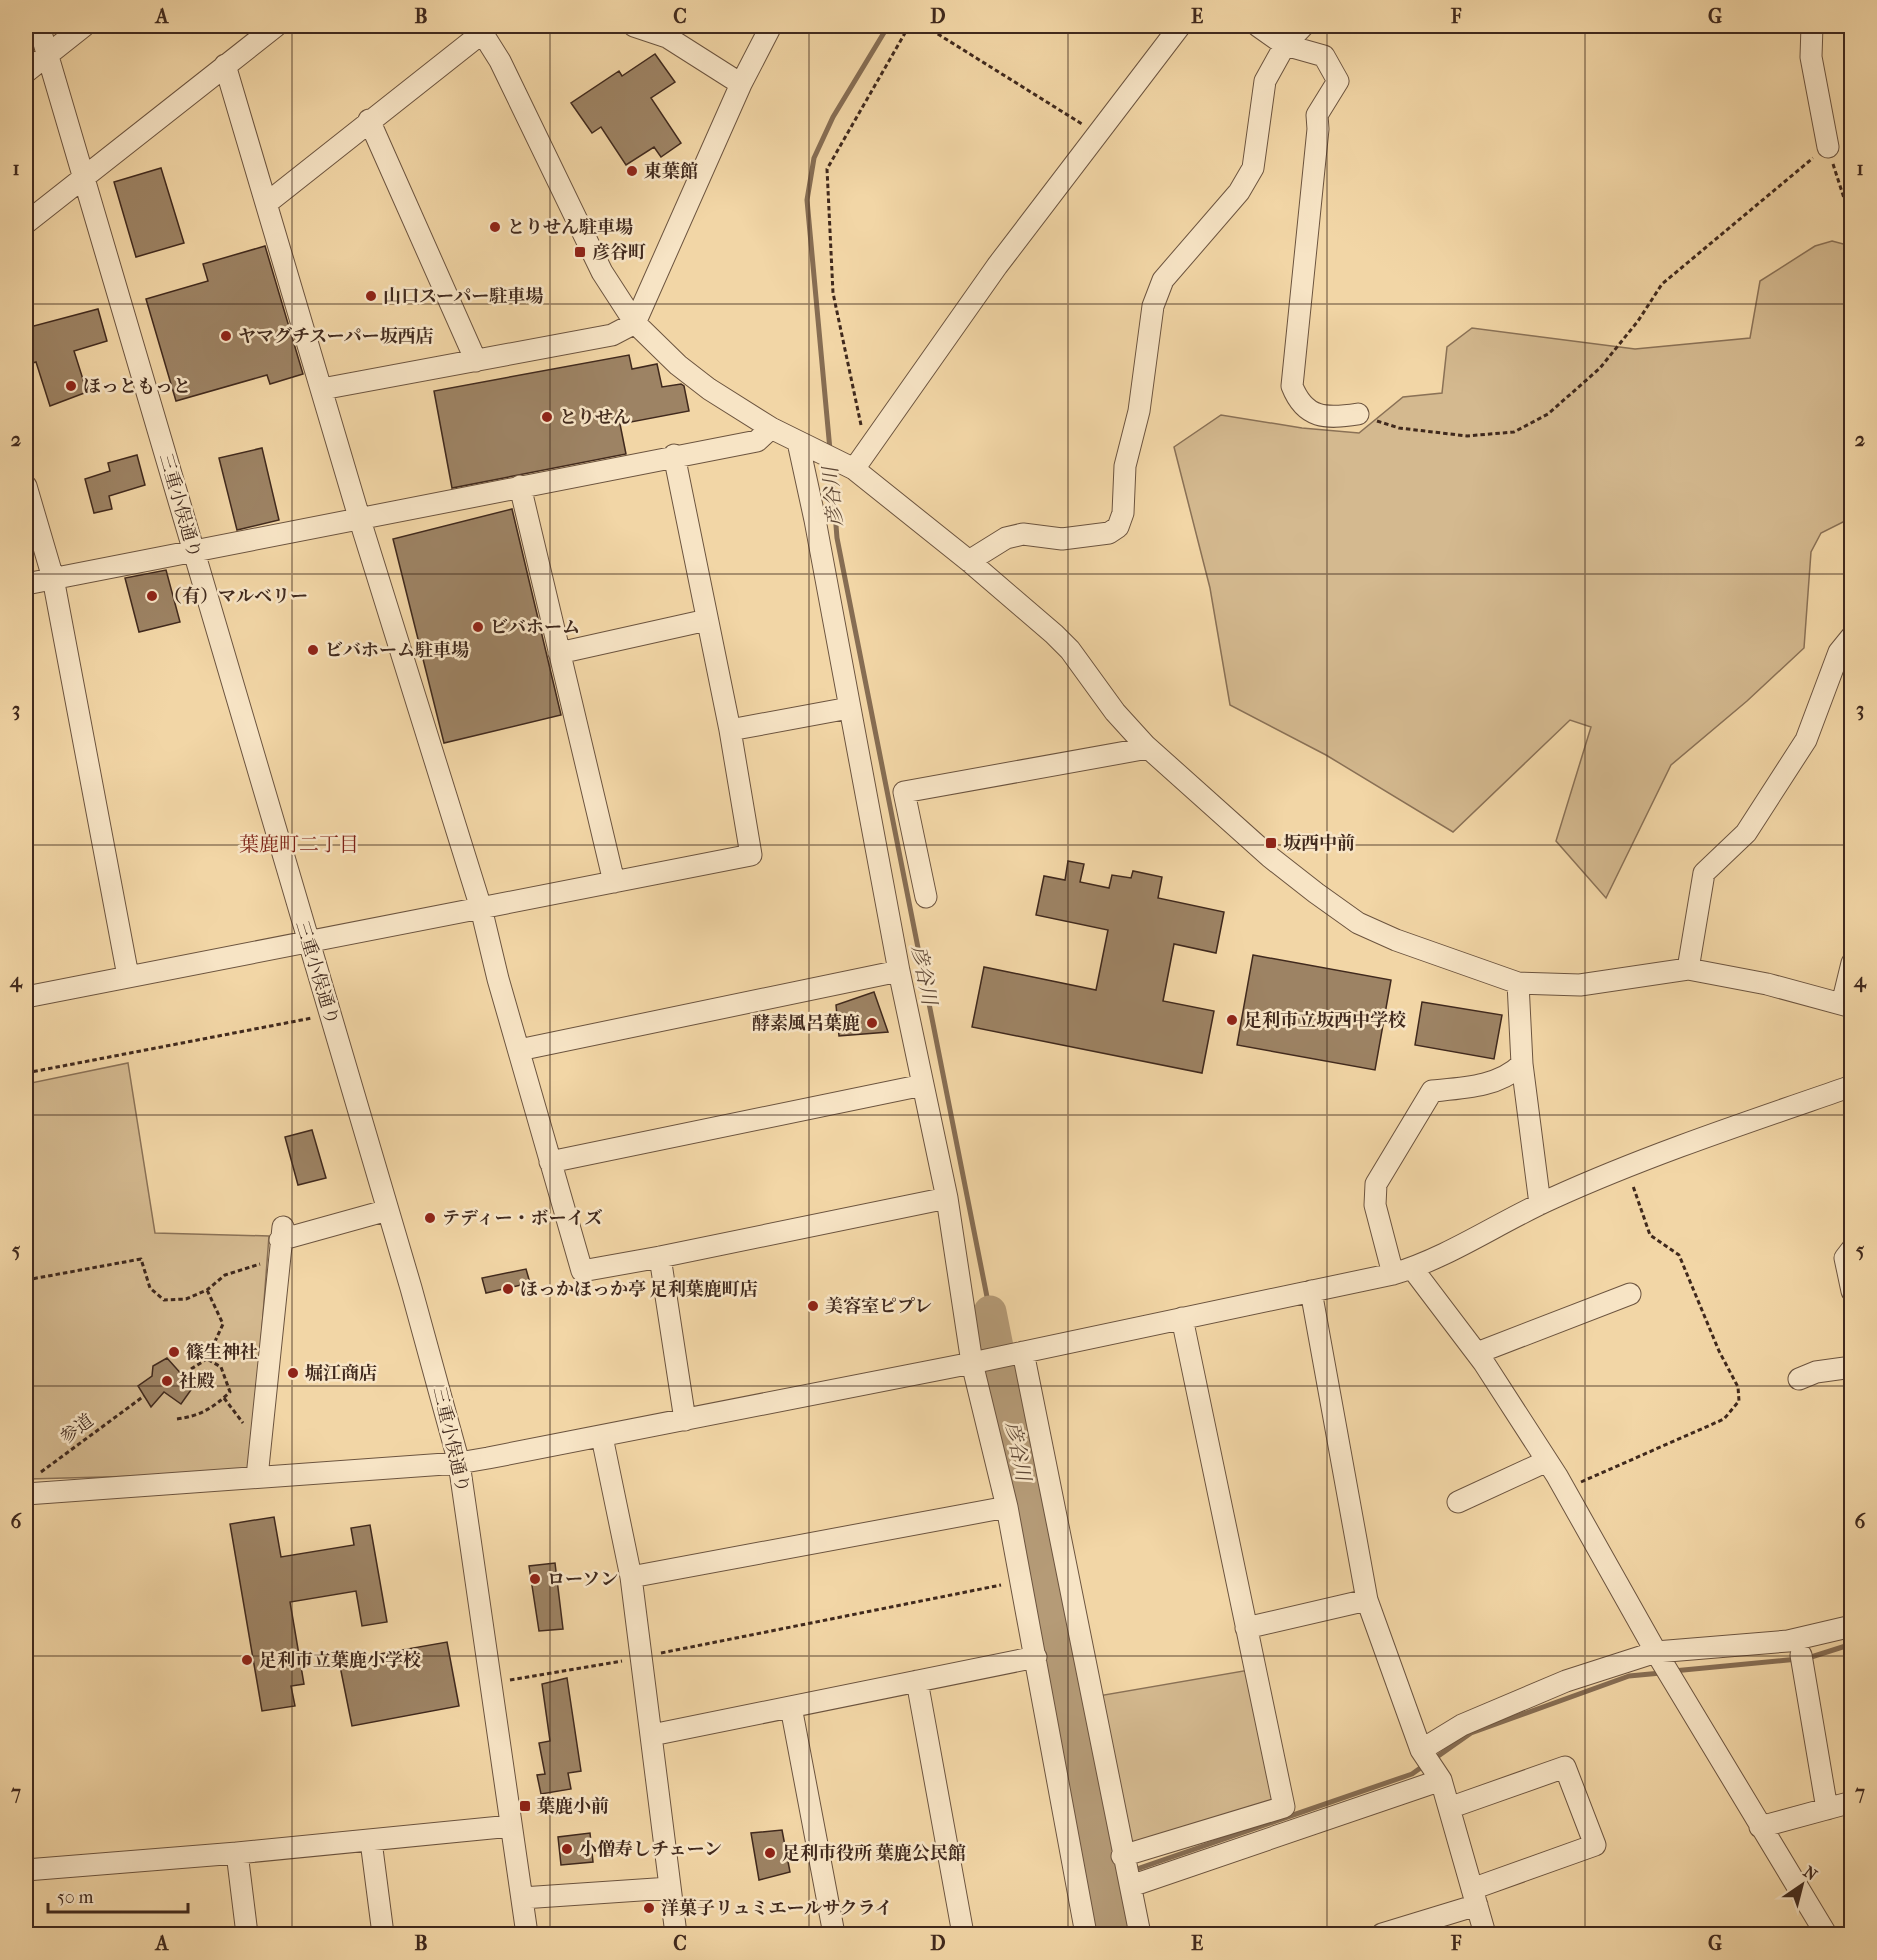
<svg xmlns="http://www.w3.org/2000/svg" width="1877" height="1960" viewBox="0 0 1877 1960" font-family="'IM FELL French Canon','Noto Serif JP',serif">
  <rect width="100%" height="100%" fill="#f2d6a6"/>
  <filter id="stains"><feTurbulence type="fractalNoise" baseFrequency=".00333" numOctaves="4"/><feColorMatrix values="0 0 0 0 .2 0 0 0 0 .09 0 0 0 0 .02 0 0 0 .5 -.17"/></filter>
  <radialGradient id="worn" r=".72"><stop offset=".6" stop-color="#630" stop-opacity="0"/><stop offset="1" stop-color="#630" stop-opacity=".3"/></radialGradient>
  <path fill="#d4b98f" stroke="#8a7156" stroke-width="1.5" d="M1832 241 1851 246V518L1821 533 1811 552 1804 648 1747 701 1671 765 1606 898 1556 841 1591 727 1570 720 1453 832 1326 755 1230 705 1210 588 1174 447 1221 415 1302 428 1359 433 1403 397 1442 393 1447 347 1472 328 1635 349 1750 338 1760 281 1815 246Z
    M128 1063 155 1233 269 1236 251 1473 29 1479 26 1454V1084Z
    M1249 1670 1278 1805 1127 1849 1098 1696Z"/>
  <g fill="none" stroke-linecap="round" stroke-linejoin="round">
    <path stroke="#866d53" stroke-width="5" d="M830 450 807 200 814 158 833 117 888 26
      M831 462 837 538 990 1312
      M1808 1658 1852 1644
      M1673 1671 1798 1659
      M1434 1759 1471 1733 1629 1676 1661 1673
      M1131 1871 1412 1774 1426 1764
      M1104 1881 1122 1874"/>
    <path stroke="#b59b77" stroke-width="33" d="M990 1312 1114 1934"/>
  </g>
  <path fill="#9d8364" stroke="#40291d" stroke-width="1.5" d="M655 54 675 82 651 98 681 143 661 157 654 147 626 165 601 127 592 133 571 103 619 71 622 76Z
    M161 168 184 243 136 257 114 182Z
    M265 246 303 374 270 384 267 375 176 401 146 299 208 281 203 264Z
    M98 309 107 341 74 351 87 392 50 406 36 362 26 365V328Z
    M629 355 632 369 657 364 662 387 681 384 684 386 689 411 620 424 626 454 452 488 434 391Z
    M262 448 279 520 237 530 219 458Z
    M137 455 145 485 109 496 112 509 94 513 85 479 110 471 108 463Z
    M512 509 561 715 444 743 393 539Z
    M166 570 180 622 139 632 125 578Z
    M1068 861 1084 864 1080 882 1109 888 1112 875 1131 878 1133 871 1162 877 1158 898 1224 912 1216 953 1174 944 1163 1001 1214 1011 1202 1073 972 1027 984 967 1096 990 1108 930 1036 915 1044 876 1065 880Z
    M1253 955 1391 980 1375 1070 1237 1045Z
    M874 992 888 1032 839 1036 836 1005Z
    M1422 1002 1502 1015 1494 1059 1415 1045Z
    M312 1130 326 1178 298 1185 285 1137Z
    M526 1269 530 1283 486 1293 482 1278Z
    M167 1358 193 1387 181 1404 164 1392 151 1407 138 1386 152 1376 153 1366Z
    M274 1517 281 1557 354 1545 351 1528 370 1525 387 1622 362 1626 356 1591 290 1602 304 1684 291 1686 295 1706 262 1711 230 1524Z
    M555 1563 563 1629 539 1631 529 1566Z
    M447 1642 459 1706 352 1726 339 1661Z
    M567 1678 581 1771 568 1773 571 1789 541 1794 537 1775 545 1774 539 1743 550 1741 542 1684Z
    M782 1830 790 1872 759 1880 751 1833Z
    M590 1833 593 1862 561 1865 558 1837Z"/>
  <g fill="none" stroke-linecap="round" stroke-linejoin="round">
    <defs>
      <path id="minor" d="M39 26 411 1288 459 1463 527 1934
        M478 26 500 61 602 272 635 323 678 365 709 389 771 428 854 469 969 561 1054 634 1070 650 1115 712 1145 745 1270 857 1316 893 1358 923 1396 940 1518 983 1580 985 1688 969 1767 984 1852 1007
        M634 26 667 37 741 84
        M1258 26 1285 45 1324 56 1338 81 1317 115 1318 129 1292 386C1305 419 1326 419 1358 414
        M1812 26 1811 57 1828 147
        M225 65 359 517 481 908 498 979 582 1271 660 1257 947 1198
        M26 72 84 26
        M369 120 476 361
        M267 203 482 33
        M26 223 276 26
        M322 389 612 335 635 323 741 84 771 26
        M798 442 815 520 899 971 947 1198 972 1363 1007 1507 1086 1934
        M854 469 997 266 1180 26
        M26 486 53 578 128 976
        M520 486 614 882
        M969 561 1006 538 1023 534 1062 539 1109 533 1118 527 1123 513 1125 466 1139 411 1153 306 1163 280 1239 192 1253 168 1265 81 1285 45 1303 26
        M26 584 757 441 771 428
        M559 653 707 620
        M730 730 849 708
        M926 897 904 792 1148 748
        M1688 969 1704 873 1746 833 1806 740 1839 652 1852 636
        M26 997 751 855 730 730 674 455
        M1842 1004 1852 963
        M519 1050 899 971
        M1522 1064 1540 1204
        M550 1162 923 1085
        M280 1240 388 1210
        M1852 1249 1845 1258 1852 1291
        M660 1257 685 1420
        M1412 1268 1484 1363 1557 1476 1656 1652 1826 1934
        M1393 1274 1375 1205 1376 1184 1432 1091C1463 1088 1499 1087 1522 1064L1518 983
        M1311 1291 1367 1600 1421 1750 1441 1780 1485 1934
        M1023 1352 1140 1934
        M1477 1353 1630 1294
        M1799 1379 1816 1372 1852 1367
        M602 1437 631 1577 676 1934
        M257 1477 283 1227
        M26 1494 459 1463 488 1458 972 1363 1393 1274C1450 1257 1499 1222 1553 1198 1650 1154 1751 1121 1852 1086
        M1458 1502 1547 1461
        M631 1577 1007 1507
        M1246 1628 1367 1600
        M1801 1655 1827 1809
        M917 1681 963 1934
        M791 1707 834 1934
        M652 1735 1036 1657
        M1421 1750 1462 1725 1566 1681 1656 1652 1788 1641 1852 1626
        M1449 1808 1565 1767 1595 1845 1472 1889
        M1760 1827 1852 1802
        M371 1841 383 1934
        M237 1853 247 1934
        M1122 1856 1284 1807 1182 1318
        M26 1870 237 1853 511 1826
        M1131 1886 1441 1780
        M522 1898 670 1888
        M1382 1934 1477 1905"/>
    </defs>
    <use href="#minor" stroke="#6c543f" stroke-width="23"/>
    <path stroke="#40291d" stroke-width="3" stroke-dasharray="4.5 3" stroke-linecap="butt" d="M925 26 1082 124
      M1833 164 1852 223
      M1377 421 1399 428 1467 436 1514 432 1548 414 1600 368 1638 321 1662 284 1813 158
      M861 425 833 293 827 169 909 26
      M26 1073 312 1018
      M26 1280 141 1259 150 1288 164 1300 186 1299 207 1290 225 1275 260 1264
      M191 1369 207 1359 223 1324 207 1290
      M224 1398 243 1423
      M177 1419C200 1416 213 1408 230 1392L221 1367 207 1359
      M41 1472 144 1396
      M1581 1482 1724 1419 1739 1401 1738 1387 1719 1351 1679 1255 1650 1235 1633 1186
      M661 1653 1001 1585
      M510 1680 622 1661"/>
    <use href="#minor" stroke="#f7e4c5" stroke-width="21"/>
  </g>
  <path fill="none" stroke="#40291d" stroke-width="1.5" stroke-opacity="0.55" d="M292 26V1934M550 26V1934M809 26V1934M1068 26V1934M1327 26V1934M1585 26V1934M26 304H1852M26 574H1852M26 845H1852M26 1115H1852M26 1386H1852M26 1656H1852"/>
  <g fill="#8f2418" stroke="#f7e4c5" stroke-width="2">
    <circle cx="632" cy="171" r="6"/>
    <circle cx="495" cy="227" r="6"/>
    <rect x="574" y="246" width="12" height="12" rx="3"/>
    <circle cx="371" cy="296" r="6"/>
    <circle cx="226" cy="336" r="6"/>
    <circle cx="71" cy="386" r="6"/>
    <circle cx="547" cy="417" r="6"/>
    <circle cx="152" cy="596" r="6"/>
    <circle cx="478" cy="627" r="6"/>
    <circle cx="313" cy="650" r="6"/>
    <rect x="1265" y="837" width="12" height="12" rx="3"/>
    <circle cx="1232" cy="1020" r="6"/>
    <circle cx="872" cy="1023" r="6"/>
    <circle cx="430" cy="1218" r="6"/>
    <circle cx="508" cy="1289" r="6"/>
    <circle cx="813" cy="1306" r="6"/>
    <circle cx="174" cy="1352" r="6"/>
    <circle cx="293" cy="1373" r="6"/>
    <circle cx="167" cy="1381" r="6"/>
    <circle cx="535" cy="1579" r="6"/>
    <circle cx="247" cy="1660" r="6"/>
    <rect x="519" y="1800" width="12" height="12" rx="3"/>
    <circle cx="567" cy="1849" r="6"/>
    <circle cx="770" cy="1853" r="6"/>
    <circle cx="649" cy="1908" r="6"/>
  </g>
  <g text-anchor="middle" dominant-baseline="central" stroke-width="5" stroke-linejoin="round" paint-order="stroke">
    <g font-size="18" font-weight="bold" fill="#40291d" stroke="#f7e4c5" text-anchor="start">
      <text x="644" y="171">東葉館</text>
      <text x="507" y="227">とりせん駐車場</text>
      <text x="592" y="252">彦谷町</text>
      <text x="383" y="296">山口スーパー駐車場</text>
      <text x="238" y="336">ヤマグチスーパー坂西店</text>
      <text x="83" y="386">ほっともっと</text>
      <text x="559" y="417">とりせん</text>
      <text x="164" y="596">（有）マルベリー</text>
      <text x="490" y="627">ビバホーム</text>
      <text x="325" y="650">ビバホーム駐車場</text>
      <text x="1283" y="843">坂西中前</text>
      <text x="1244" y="1020">足利市立坂西中学校</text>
      <text x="860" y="1023" text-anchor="end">酵素風呂葉鹿</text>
      <text x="442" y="1218">テディー・ボーイズ</text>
      <text x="520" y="1289">ほっかほっか亭 足利葉鹿町店</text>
      <text x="825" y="1306">美容室ピプレ</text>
      <text x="186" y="1352">篠生神社</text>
      <text x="305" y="1373">堀江商店</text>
      <text x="179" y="1381">社殿</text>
      <text x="547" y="1579">ローソン</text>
      <text x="259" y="1660">足利市立葉鹿小学校</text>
      <text x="537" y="1806">葉鹿小前</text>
      <text x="579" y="1849">小僧寿しチェーン</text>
      <text x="782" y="1853">足利市役所 葉鹿公民館</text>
      <text x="661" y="1908">洋菓子リュミエールサクライ</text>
    </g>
    <g font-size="18" fill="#40291d" stroke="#f7e4c5">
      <text transform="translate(180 506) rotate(74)">三重小俣通り</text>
      <text transform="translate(317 973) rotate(73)">三重小俣通り</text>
      <text transform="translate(77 1429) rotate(-37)">参道</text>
      <text transform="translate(451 1440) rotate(77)">三重小俣通り</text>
    </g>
    <g font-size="20" font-style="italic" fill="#5d4634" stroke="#f7e4c5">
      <text transform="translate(833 497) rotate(-95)">彦谷川</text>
      <text transform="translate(924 975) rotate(79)">彦谷川</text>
      <text transform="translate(1018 1451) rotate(79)">彦谷川</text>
    </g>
    <g font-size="20" fill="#7a1f14" stroke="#f7e4c5">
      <text x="299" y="844">葉鹿町二丁目</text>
    </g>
  </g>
  <rect width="1877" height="1960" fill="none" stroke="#f2d6a6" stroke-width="66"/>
  <g transform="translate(1802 1885) rotate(35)" stroke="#f7e4c5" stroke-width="4.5" paint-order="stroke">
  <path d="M0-4.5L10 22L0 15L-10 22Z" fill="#40291d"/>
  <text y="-9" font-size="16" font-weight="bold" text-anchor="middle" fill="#40291d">N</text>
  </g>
  <path d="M48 1903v9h140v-9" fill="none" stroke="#40291d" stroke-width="3"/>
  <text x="57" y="1903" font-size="18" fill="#40291d" stroke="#f7e4c5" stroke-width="4.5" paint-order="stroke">50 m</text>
  <rect x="33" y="33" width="1811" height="1894" fill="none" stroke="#40291d" stroke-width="2"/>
  <g font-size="20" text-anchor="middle" font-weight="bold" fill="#40291d">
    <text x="162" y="23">A</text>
    <text x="421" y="23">B</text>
    <text x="680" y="23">C</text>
    <text x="938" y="23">D</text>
    <text x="1197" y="23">E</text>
    <text x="1456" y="23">F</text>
    <text x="1715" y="23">G</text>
    <text x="16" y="175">1</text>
    <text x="1860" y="175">1</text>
    <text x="16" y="446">2</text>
    <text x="1860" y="446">2</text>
    <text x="16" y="716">3</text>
    <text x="1860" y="716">3</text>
    <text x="16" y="987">4</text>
    <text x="1860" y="987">4</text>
    <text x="16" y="1257">5</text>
    <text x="1860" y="1257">5</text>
    <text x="16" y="1528">6</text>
    <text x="1860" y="1528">6</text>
    <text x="16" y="1799">7</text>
    <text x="1860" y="1799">7</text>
    <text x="162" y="1950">A</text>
    <text x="421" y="1950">B</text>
    <text x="680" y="1950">C</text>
    <text x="938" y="1950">D</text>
    <text x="1197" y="1950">E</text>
    <text x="1456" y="1950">F</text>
    <text x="1715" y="1950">G</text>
  </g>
  <rect width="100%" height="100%" filter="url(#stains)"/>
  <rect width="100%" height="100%" fill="url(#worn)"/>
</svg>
